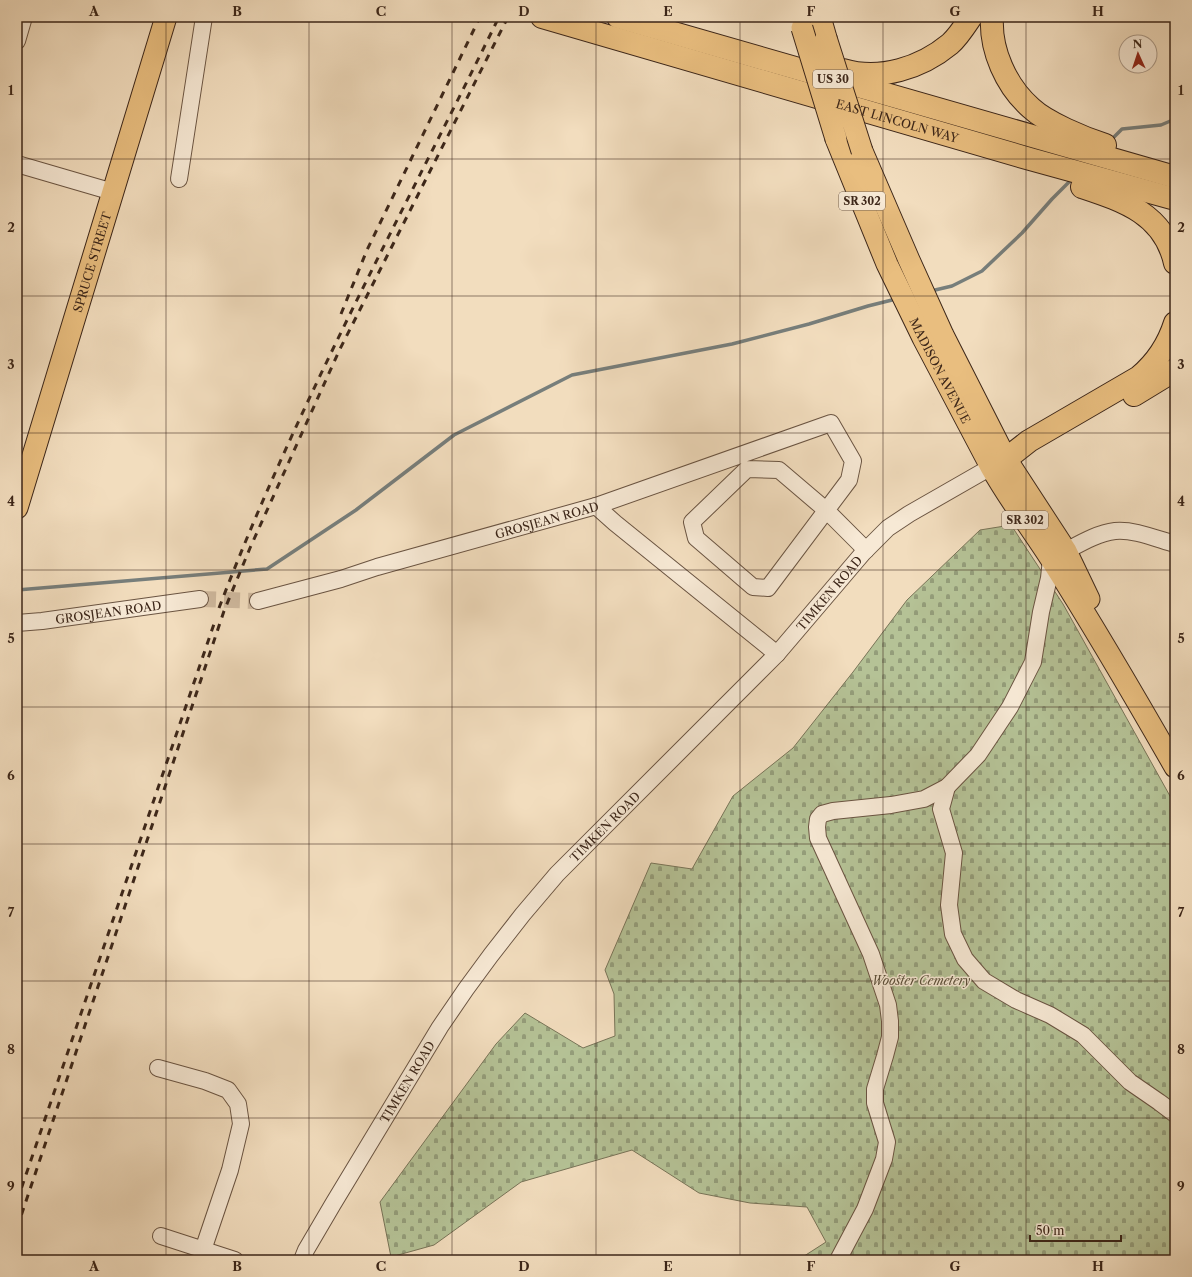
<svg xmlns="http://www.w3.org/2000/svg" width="1192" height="1277" viewBox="0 0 1192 1277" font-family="'Libre Caslon Text',serif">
  <defs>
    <pattern id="cemetery-stones" width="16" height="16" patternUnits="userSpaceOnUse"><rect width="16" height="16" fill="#b5c296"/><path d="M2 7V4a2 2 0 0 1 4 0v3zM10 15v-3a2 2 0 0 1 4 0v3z" fill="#949d7a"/></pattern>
  </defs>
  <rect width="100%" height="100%" fill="#f2ddbe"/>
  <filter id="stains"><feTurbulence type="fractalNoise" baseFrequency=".005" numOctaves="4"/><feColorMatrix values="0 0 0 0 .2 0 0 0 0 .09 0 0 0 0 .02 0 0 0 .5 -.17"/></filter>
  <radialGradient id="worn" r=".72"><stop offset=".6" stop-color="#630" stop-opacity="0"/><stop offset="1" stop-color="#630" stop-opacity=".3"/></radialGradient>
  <path fill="url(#cemetery-stones)" stroke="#787458" d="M1011 525 1063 604 1175 805V1260H798L826 1242 807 1207 750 1203 699 1193 632 1150 521 1182 434 1245 391 1257 380 1202 496 1044 525 1013 583 1048 615 1036 614 994 605 970 651 863 692 869 733 796 793 748 853 672 907 600 980 530Z"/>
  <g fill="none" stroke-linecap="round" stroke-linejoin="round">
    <path stroke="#777e7b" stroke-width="3.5" d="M1110 141 1122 129 1161 125 1175 119
      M931 291 952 286 982 271 1022 233 1052 199 1072 179
      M17 590 267 569 356 510 454 435 572 375 732 344 809 324 868 306 896 299"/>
    <path stroke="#ceb89d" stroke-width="16" stroke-dasharray="16 8" stroke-linecap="butt" d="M200 599 258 601"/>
    <defs>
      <g id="minor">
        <path d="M17 41 24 17"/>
        <path d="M17 164 113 192"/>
        <path d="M179 179 204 17"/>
        <path d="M596 506 615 523 777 654"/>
        <path d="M1066 551C1081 543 1098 533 1115 531 1133 529 1157 539 1175 544"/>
        <path id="s1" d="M258 601 341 579 377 567 596 506 831 423 853 461 849 480 768 588 753 587 696 538 692 522 747 469 779 470 826 510 866 550"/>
        <path id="s2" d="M17 623 42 621 200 599"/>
        <path d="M947 787 941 809 954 853 949 905 953 934 965 959 984 981 1016 1000 1050 1015 1083 1035 1130 1082 1159 1102 1175 1114"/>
        <path d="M158 1068 205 1081 228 1090 238 1104 241 1124 230 1170 203 1250"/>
        <path d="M161 1236 235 1260"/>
        <path id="s3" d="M302 1260 306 1250 333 1204 440 1027 466 989 491 955 523 914 557 874 777 654 863 553 888 528 909 514 991 467"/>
        <path d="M838 1260 865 1209 884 1159 887 1142 875 1103V1089L885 1056 890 1037V1021L888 1005 871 954 818 838 817 827 818 819 822 814 833 811 891 805 924 799 947 787 978 755 1010 707 1033 662 1041 612 1049 578 1051 559"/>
      </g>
      <g id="major">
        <path d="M820 17 826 38"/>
        <path id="s4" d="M836 139 887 264 923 338 991 467C1009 499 1031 528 1051 559 1094 627 1135 697 1175 767"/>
        <path d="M862 151 909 260 943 335 1006 459 1066 551 1089 599"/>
        <path id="s5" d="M17 508 166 17"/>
      </g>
      <g id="highway">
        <path id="s6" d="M542 17 1030 159 1175 199"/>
        <path d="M618 17 1175 177"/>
        <path d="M992 17C990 50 1006 86 1031 108 1047 123 1084 138 1105 145"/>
        <path d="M843 70C880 81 921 68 950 44 958 37 965 26 971 17"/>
        <path d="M1082 187C1124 201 1164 214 1175 263"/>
        <path d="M1134 395 1175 370"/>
        <path d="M1006 459 1029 441 1139 377C1157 362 1168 345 1175 323"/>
      </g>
    </defs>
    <use href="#minor" stroke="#6a5442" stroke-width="18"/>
    <use href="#major" stroke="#3c2619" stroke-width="23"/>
    <use href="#highway" stroke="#3c2619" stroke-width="24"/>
    <use href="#minor" stroke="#f7e9d5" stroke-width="16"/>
    <use href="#major" stroke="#e9be7f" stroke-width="21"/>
    <use href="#highway" stroke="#e9be7f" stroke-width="22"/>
    <path stroke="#3c2619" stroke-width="3" stroke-dasharray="7 7" stroke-linecap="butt" d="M341 314 367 250 480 17
      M219 608C297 404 403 213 499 17
      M17 1201 215 621
      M17 1228 224 611 250 548 339 351 508 17"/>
    <defs>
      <path id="major-bridge" d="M802 28 836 139
        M826 38 862 151"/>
    </defs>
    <use href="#major-bridge" stroke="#3c2619" stroke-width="23" stroke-linecap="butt"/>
    <use href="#major-bridge" stroke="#e9be7f" stroke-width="21"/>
  </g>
  <path fill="none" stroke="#3c2619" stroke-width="1" stroke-opacity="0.55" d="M166 17V1260M309 17V1260M452 17V1260M596 17V1260M740 17V1260M883 17V1260M1026 17V1260M17 159H1175M17 296H1175M17 433H1175M17 570H1175M17 707H1175M17 844H1175M17 981H1175M17 1118H1175"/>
  <g text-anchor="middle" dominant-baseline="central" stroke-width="3" stroke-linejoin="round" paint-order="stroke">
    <g fill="#f7e9d5" stroke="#746051" stroke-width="1">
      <rect x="813" y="70" width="40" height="18" rx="3"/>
      <rect x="839" y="192" width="46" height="18" rx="3"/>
      <rect x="1002" y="511" width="46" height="18" rx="3"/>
    </g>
    <g font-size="11" font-weight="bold" fill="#3c2619">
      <text x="833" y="79">US 30</text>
      <text x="862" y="201">SR 302</text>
      <text x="1025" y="520">SR 302</text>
    </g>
    <g font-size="12" fill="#3c2619" stroke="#f7e9d5">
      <text stroke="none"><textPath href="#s6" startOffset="370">EAST LINCOLN WAY</textPath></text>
      <text stroke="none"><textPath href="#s5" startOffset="257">SPRUCE STREET</textPath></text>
      <text stroke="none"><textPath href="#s4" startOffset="254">MADISON AVENUE</textPath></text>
      <text stroke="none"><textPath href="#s1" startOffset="300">GROSJEAN ROAD</textPath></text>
      <text stroke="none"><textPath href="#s3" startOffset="855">TIMKEN ROAD</textPath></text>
      <text stroke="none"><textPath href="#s2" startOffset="92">GROSJEAN ROAD</textPath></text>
      <text stroke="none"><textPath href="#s3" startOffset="531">TIMKEN ROAD</textPath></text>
      <text stroke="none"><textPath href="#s3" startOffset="207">TIMKEN ROAD</textPath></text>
    </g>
    <g font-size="12" font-style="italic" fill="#5a4d38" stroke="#f7e9d5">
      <text x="921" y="980">Wooster Cemetery</text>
    </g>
  </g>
  <rect width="1192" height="1277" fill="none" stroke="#f2ddbe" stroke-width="44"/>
  <g transform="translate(1138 54) rotate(357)"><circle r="19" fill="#f7e9d5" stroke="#ac9b8a"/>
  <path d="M0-3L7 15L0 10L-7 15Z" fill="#8f2418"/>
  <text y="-6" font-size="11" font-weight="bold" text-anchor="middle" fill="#3c2619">N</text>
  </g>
  <path d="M1030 1235v6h91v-6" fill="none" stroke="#3c2619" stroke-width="2"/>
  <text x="1036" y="1235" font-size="12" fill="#3c2619" stroke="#f7e9d5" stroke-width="3" paint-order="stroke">50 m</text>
  <rect x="22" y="22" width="1148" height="1233" fill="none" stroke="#3c2619" stroke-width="1.5"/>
  <g font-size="13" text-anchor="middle" font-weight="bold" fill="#3c2619">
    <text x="94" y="16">A</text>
    <text x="237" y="16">B</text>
    <text x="381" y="16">C</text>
    <text x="524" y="16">D</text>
    <text x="668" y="16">E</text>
    <text x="811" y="16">F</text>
    <text x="955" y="16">G</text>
    <text x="1098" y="16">H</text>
    <text x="11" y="95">1</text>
    <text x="1181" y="95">1</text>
    <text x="11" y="232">2</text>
    <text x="1181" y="232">2</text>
    <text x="11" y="369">3</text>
    <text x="1181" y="369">3</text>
    <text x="11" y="506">4</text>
    <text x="1181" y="506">4</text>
    <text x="11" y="643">5</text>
    <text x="1181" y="643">5</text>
    <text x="11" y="780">6</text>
    <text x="1181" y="780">6</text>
    <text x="11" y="917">7</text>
    <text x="1181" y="917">7</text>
    <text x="11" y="1054">8</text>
    <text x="1181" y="1054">8</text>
    <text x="11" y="1191">9</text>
    <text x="1181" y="1191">9</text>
    <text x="94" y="1271">A</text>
    <text x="237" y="1271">B</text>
    <text x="381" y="1271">C</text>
    <text x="524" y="1271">D</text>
    <text x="668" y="1271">E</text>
    <text x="811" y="1271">F</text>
    <text x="955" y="1271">G</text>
    <text x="1098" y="1271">H</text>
  </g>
  <rect width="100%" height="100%" filter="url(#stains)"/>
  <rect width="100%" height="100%" fill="url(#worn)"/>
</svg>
